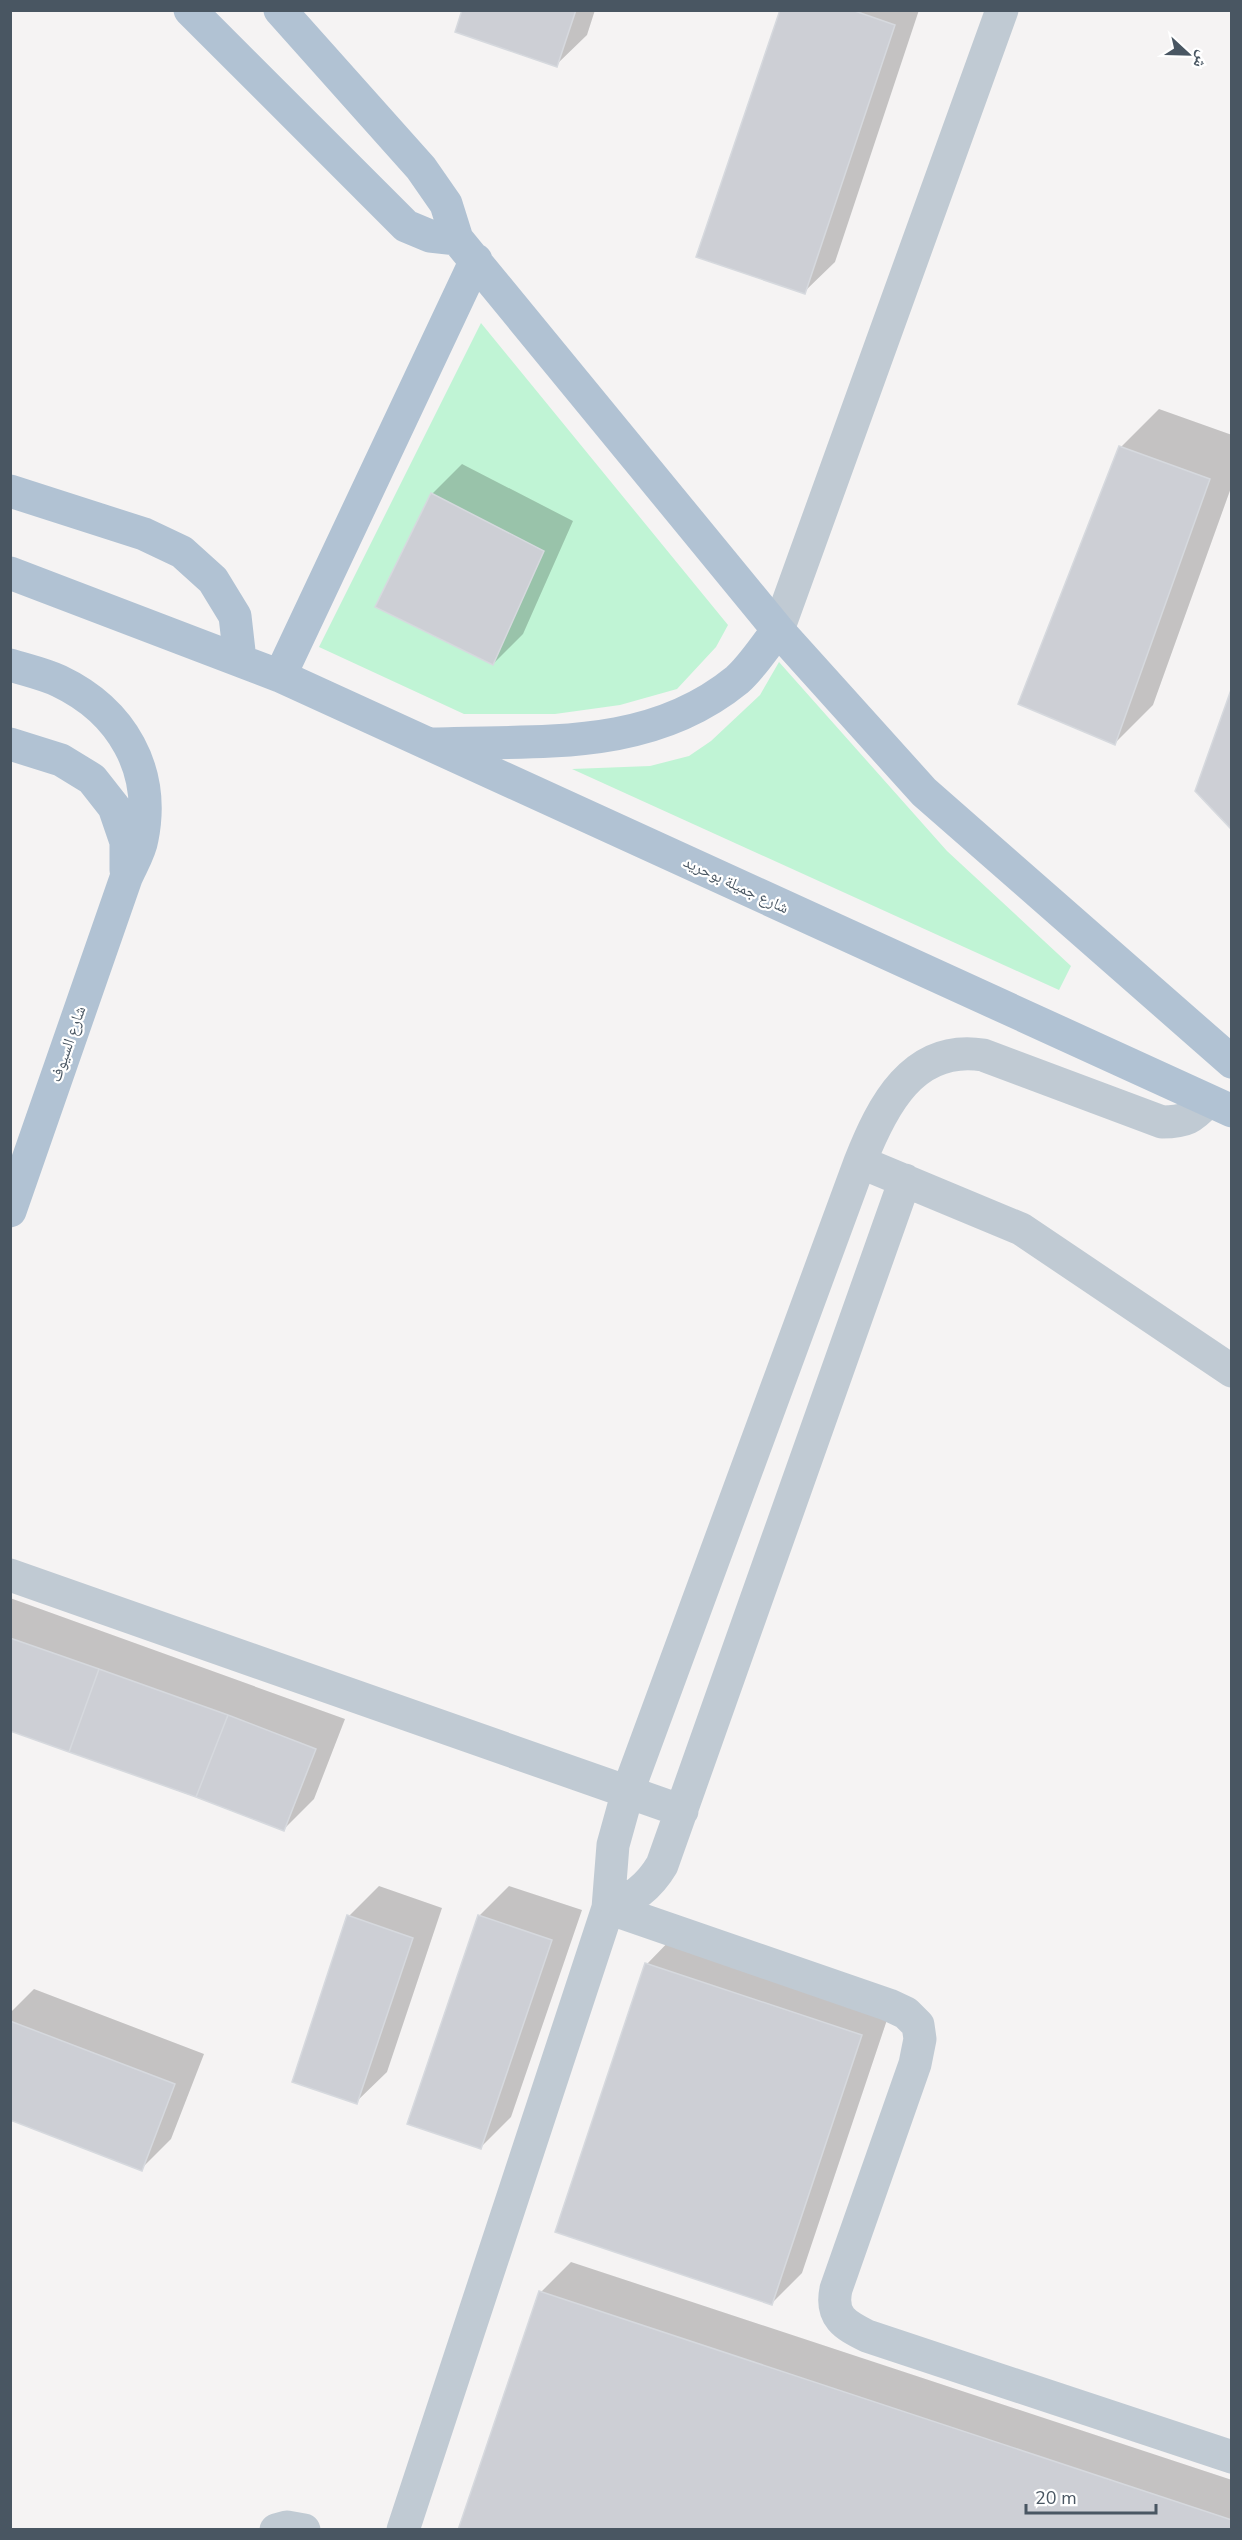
<svg xmlns="http://www.w3.org/2000/svg" width="1242" height="2540" viewBox="0 0 1242 2540" font-family="'Nunito Sans','Noto Naskh Arabic',sans-serif">
  <rect width="100%" height="100%" fill="#f5f3f3"/>
  <path fill="#c0f4d5" d="M481 323 728 625 716 647 677 689 620 705 555 714H464L319 647Z
    M779 662 947 851 1071 966 1059 990 572 769 650 766 689 756 711 741 760 695Z"/>
  <path fill="#0003" d="M464 10H595L587 35 556 65Z
    M781 10H919L835 262 804 292Z
    M1159 409 1232 435V485L1153 705 1115 743 1121 447Z
    M462 464 573 521 523 634 493 664 377 607 432 494Z
    M10 1598 345 1719 314 1799 284 1829 10 1730Z
    M379 1886 442 1908 387 2072 356 2102 349 1916Z
    M509 1886 582 1910 511 2117 481 2147 479 1916Z
    M677 1933 892 2005 802 2273 772 2303 647 1964Z
    M34 1989 204 2054 171 2139 141 2169 10 2118V2013Z
    M571 2262 1232 2480V2530L541 2292Z"/>
  <path fill="#cdcfd5" stroke="#d6d9de" stroke-width="1.5" d="M462 10H576L557 67 455 32Z
    M780 10H852L895 25 805 294 696 257Z
    M1119 446 1210 479 1115 745 1018 704Z
    M431 493 544 551 493 665 375 607Z
    M1232 687V830L1195 791Z
    M10 1638 99 1669 69 1752 10 1731Z
    M99 1669 228 1715 196 1797 69 1752Z
    M228 1715 316 1749 284 1831 196 1797Z
    M347 1915 413 1938 357 2104 292 2082Z
    M478 1915 552 1940 481 2149 407 2124Z
    M645 1963 862 2035 772 2305 555 2232Z
    M10 2021 175 2084 142 2171 10 2120Z
    M539 2291 1232 2520V2530H458Z"/>
  <g fill="none" stroke-linecap="round" stroke-linejoin="round">
    <path stroke="#c0cad3" stroke-width="33" d="M778 630 1002 10
      M860 1162 1021 1229 1232 1371
      M10 1575 682 1811
      M608 1908 889 2005 906 2013 918 2025 920 2039 915 2064 836 2289C830 2317 845 2325 867 2336L1232 2457
      M608 1908C632 1900 649 1887 662 1865L905 1180
      M276 2530 287 2527 304 2530
      M403 2530 608 1908 613 1845 628 1791 860 1162C882 1106 913 1044 983 1055L1162 1122C1186 1122 1192 1118 1208 1101"/>
    <path stroke="#b1c2d3" stroke-width="33" d="M190 10 406 226 430 236 457 239
      M280 10 421 168 446 204 457 239 778 630 924 792 1232 1062
      M10 491 144 534 182 552 213 580 235 616 240 660
      M10 573 280 676 1232 1111
      M10 665C26 670 44 674 59 681 122 711 156 770 142 839 140 852 131 866 126 878L10 1211
      M280 676 476 260
      M10 744 61 760 92 779 114 807 126 842V870
      M433 744C540 740 649 752 737 680 752 667 765 646 778 630"/>
  </g>
  <g text-anchor="middle" dominant-baseline="central" stroke-width="4.5" stroke-linejoin="round" paint-order="stroke">
    <g font-size="16" fill="#495662" stroke="#fff">
      <text transform="translate(736 885) rotate(25)">شارع جميلة بوحريد</text>
      <text transform="translate(68 1044) rotate(-71)">شارع السيوف</text>
    </g>
  </g>
  <rect width="1242" height="2540" fill="none" stroke="#495662" stroke-width="24"/>
  <g transform="translate(1188 54) rotate(112)" stroke="#ffffff" stroke-width="4.5" paint-order="stroke">
  <path d="M0-4.5L10 22L0 15L-10 22Z" fill="#495662"/>
  <text y="-9" font-size="16" font-weight="bold" text-anchor="middle" fill="#495662">ش</text>
  </g>
  <path d="M1026 2504v9h130v-9" fill="none" stroke="#495662" stroke-width="3"/>
  <text x="1035" y="2504" font-size="18" fill="#495662" stroke="#ffffff" stroke-width="4.5" paint-order="stroke">20 m</text>
</svg>
